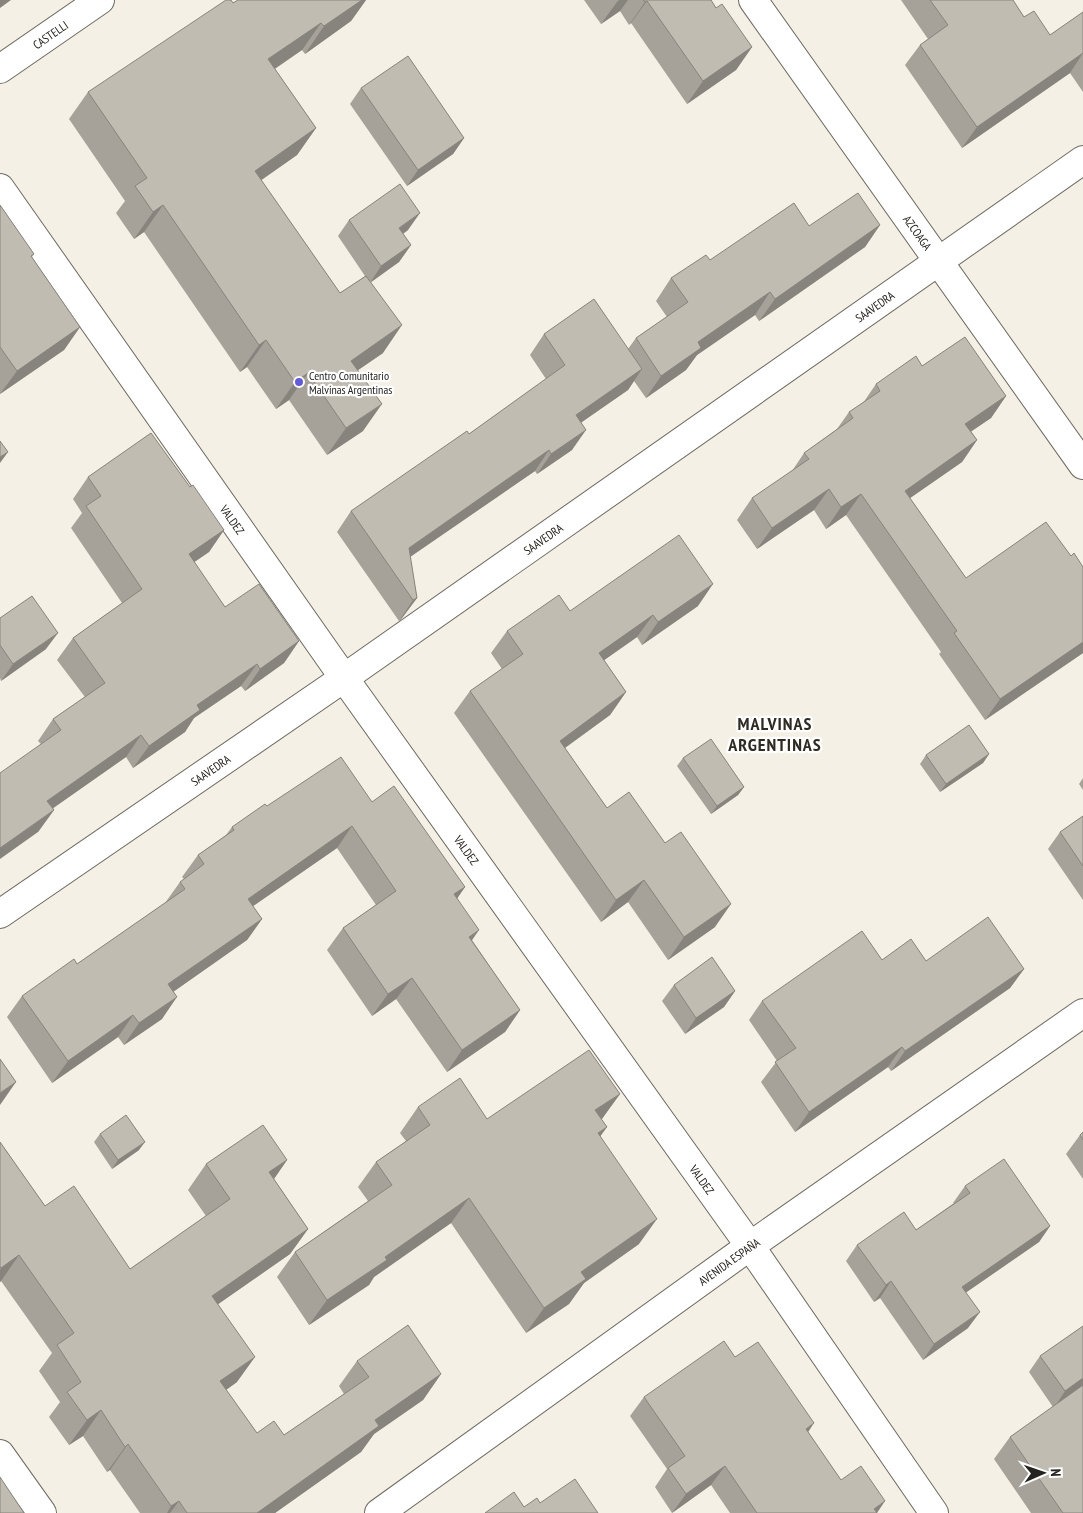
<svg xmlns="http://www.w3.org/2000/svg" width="1083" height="1513" viewBox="0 0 1083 1513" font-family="'PT Sans Narrow',sans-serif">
  <rect width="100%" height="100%" fill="#f5f0e5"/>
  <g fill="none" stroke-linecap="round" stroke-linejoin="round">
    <defs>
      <g id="minor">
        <path id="s1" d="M753 0 1083 465"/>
        <path id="s2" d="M0 69 100 0"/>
        <path id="s3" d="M0 188 344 678 750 1246 934 1513"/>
        <path id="s4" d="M0 914 344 678 1083 160"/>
        <path d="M0 1454 42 1513"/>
      </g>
      <g id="secondary">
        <path id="s5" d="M379 1513 750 1246 1083 1013"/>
      </g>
    </defs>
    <use href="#minor" stroke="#6e6a60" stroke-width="30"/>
    <use href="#secondary" stroke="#6e6a60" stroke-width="30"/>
    <use href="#minor" stroke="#fff" stroke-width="28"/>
    <use href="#secondary" stroke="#fff" stroke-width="28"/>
  </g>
  <path fill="#a6a299" d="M238 0H366L351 21 305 54 302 50 275 69 316 128 297 155 261 180 340 293 365 276 338 236 349 220 408 230 403 234 411 245 399 262 370 282 383 353 358 370 363 431 327 455 289 400 276 409 247 367 240 372 144 232 134 239 116 213 125 201 69 119 88 92Z
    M584 0H711L716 8 752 47 736 70 687 104 631 23 629 25 620 11 601 24Z
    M901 0H1013L1024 17 1050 35 1083 12V92L1070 73 962 148 905 65 920 45 928 39Z
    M361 88 464 138 453 154 407 186 350 104Z
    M0 205 34 254 32 257 80 327 64 350 0 394Z
    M880 225 865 247 759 321 755 315 697 355 686 370 646 398 634 381 628 390 581 422 572 450 537 474 535 471 410 557 417 598 402 618 399 621 337 532 351 511 469 434 546 379 530 355 544 334 628 349 636 338 667 317 656 301 671 278 710 260 809 226Z
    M922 366 1006 396 991 418 971 431 977 440 962 462 910 498 966 578 1071 556 1083 567V653L985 720 939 654 941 652 846 515 826 529 814 510 757 549 737 520 752 498 792 471 804 453 837 429 849 412 863 403 876 384Z
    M88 477 190 487 224 530 209 552 194 562 225 607 299 641 284 663 245 691 241 686 194 718 185 732 133 768 126 757 53 808 54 810 38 832 41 744 38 741 53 719 85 697 57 660 73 638 122 603 71 528 82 513 73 499Z
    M698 606 642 645 637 637 604 660 626 692 610 715 565 748 607 808 715 927 668 960 628 902 601 922 454 713 470 691 502 669 491 653 507 631 570 611Z
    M0 618 46 649 1 681 0 678Z
    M989 754 983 763 940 792 920 764 926 755Z
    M683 758 744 787 738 795 711 814 677 766Z
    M1083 778V790L1079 784Z
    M372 802 465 887 457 898 472 940 520 1010 505 1032 447 1072 396 999 372 1016 327 950 343 928 376 905 337 848 253 906 262 919 247 940 173 992 162 1019 124 1045 118 1037 52 1083 7 1017 22 996 77 964 165 903 180 882 184 879 182 877 198 855 226 835 232 827 267 806Z
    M1083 816V900L1048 849 1060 832Z
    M882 960 926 961 1024 969 1010 988 891 1071 888 1067 795 1132 761 1082 777 1061 749 1020 762 1001Z
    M674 985 735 991 724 1007 685 1034 662 1001Z
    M620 1094 601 1119 607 1127 600 1136 639 1244 584 1283 569 1304 526 1333 451 1223 374 1277 369 1285 309 1325 277 1277 295 1252 368 1201 358 1187 376 1162 406 1141 400 1133 418 1107 487 1119Z
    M1083 1132V1179L1066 1154 1080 1135Z
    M100 1134 139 1150 112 1169 94 1142Z
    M0 1142 45 1206 130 1269 206 1216 188 1190 206 1164 287 1160 274 1179 308 1229 290 1254 218 1304 237 1382 226 1390 257 1433 284 1435 344 1394 339 1386 357 1361 441 1374 423 1400 374 1434 361 1452 275 1513H140L110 1470 107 1472 83 1436 69 1445 49 1417 60 1402 39 1371 52 1353 1 1281 0 1282Z
    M965 1186 1050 1226 1039 1242 966 1292 968 1328 923 1360 880 1298 874 1302 846 1261 857 1245 916 1230 954 1203H953Z
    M1083 1326V1513H1031L994 1459 1010 1437 1053 1407 1029 1372 1040 1356Z
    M735 1357 808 1432 841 1480 877 1513H730L711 1485 672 1513 655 1487 667 1469 630 1416 644 1397Z"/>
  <path fill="#87847d" d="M0 0H11L0 8Z
    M362 0H366L351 21 305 54 324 26Z
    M619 0H628L620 11 601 24 617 2Z
    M647 1 631 23 629 25 645 2Z
    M321 23 302 50 249 86 268 59Z
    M752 47 736 70 687 104 703 81Z
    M1083 53 1070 73 962 148 977 127Z
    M316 128 297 155 236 198 255 171Z
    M464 138 453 154 407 186 418 170Z
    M163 205 144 232 134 239 153 212Z
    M420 213 408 230 387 245 399 228Z
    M880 225 865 247 759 321 775 299Z
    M411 245 399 262 370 283 381 266Z
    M770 292 755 315 697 355 686 370 646 398 661 376 698 342Z
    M402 325 383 353 332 388 351 361Z
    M80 327 64 350 0 394 17 371Z
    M266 340 247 367 240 372 259 345Z
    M642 369 628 390 562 436 576 415Z
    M308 373 289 400 276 409 295 382Z
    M1006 396 991 418 950 446 965 424Z
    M382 404 363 431 327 455 346 428Z
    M586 430 572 450 537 474 551 454Z
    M977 440 962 462 890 512 905 491Z
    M549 450 535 471 394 568 409 548Z
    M8 452 0 463V457Z
    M829 489 814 510 757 549 772 528Z
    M861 494 846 515 826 529 841 507Z
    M224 530 209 552 174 576 189 554Z
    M713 584 698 606 642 645 658 622Z
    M417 598 402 618 399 621 413 600Z
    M653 615 637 637 583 675 599 653Z
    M58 633 46 649 1 681 13 664Z
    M299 641 284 663 245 691 260 669Z
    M1083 642V653L985 720 1000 699Z
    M257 664 241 686 194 718 185 732 133 768 149 746 197 705Z
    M626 692 610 715 544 763 560 741Z
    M141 735 126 757 32 823 47 801Z
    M989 754 983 763 940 792 946 784Z
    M744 787 738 795 711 814 717 806Z
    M54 810 38 832 0 859V848Z
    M352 826 337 848 233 920 248 899Z
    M644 880 628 902 601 922 616 900Z
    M465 887 450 909 454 894Z
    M731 904 715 927 668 960 684 937Z
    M262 919 247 940 153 1006 168 984Z
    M479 930 464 952 469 937Z
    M1024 969 1010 988 891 1071 905 1051Z
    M412 978 396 999 372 1016 388 994Z
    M735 991 724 1007 685 1034 696 1018Z
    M177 997 162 1019 124 1045 139 1023Z
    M520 1010 505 1032 447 1072 462 1050Z
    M133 1015 118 1037 52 1083 68 1061Z
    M902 1047 888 1067 795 1132 809 1112Z
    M16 1082 0 1105V1093Z
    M620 1094 602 1119 578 1135 595 1110Z
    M607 1127 589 1152 598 1133Z
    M145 1142 139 1150 112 1169 118 1160Z
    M287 1160 269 1186V1172Z
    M469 1198 451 1223 374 1277 369 1285 309 1325 327 1300 385 1257Z
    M657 1219 639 1244 584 1283 569 1304 526 1333 544 1308 581 1272Z
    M1050 1226 1039 1242 951 1303 962 1287Z
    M308 1229 290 1254 194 1321 212 1296Z
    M19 1255 1 1281 0 1282V1270L1 1268Z
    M891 1281 880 1298 874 1302 886 1285Z
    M980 1312 968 1328 923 1360 934 1344Z
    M255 1357 237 1382 202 1407 220 1381Z
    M441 1374 423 1400 374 1434 361 1452 275 1513H257L375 1420Z
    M1083 1378V1387L1054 1408 1065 1391Z
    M101 1410 83 1436 69 1445 87 1420Z
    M814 1423 801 1443 806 1429Z
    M128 1444 110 1470 107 1472 125 1447Z
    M725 1466 711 1485 672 1513 686 1494Z
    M179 1501 170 1513H167L171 1506Z
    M885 1501 877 1513 874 1509Z"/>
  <path fill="#c1bcb2" stroke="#87847d" d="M226 0H231L233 3 238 0H362L324 26 321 23 268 59 316 128 255 171 340 293 366 276 402 325 351 361 382 404 346 428 308 373 295 382 266 340 259 345 163 205 153 212 135 186 147 178 88 92Z
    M643 0H711L716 8 722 4 752 47 703 81 647 1 645 2Z
    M930 0H1013L1024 17 1034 11 1050 35 1083 12V53L977 127 920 45 948 25Z
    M408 56 464 138 418 170 361 88Z
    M400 184 420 213 399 228 411 245 381 266 349 220Z
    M858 193 880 225 775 299 770 292 698 342 701 348 661 376 636 338 688 302 671 278 706 255 710 260 794 203 809 226Z
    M0 205 34 254 31 256 80 327 17 371 0 347Z
    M594 299 642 369 576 415 586 430 551 454 549 450 409 548 417 598 413 600 351 511 467 431 469 434 565 365 544 334Z
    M965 337 1006 396 965 424 977 440 905 491 966 578 1046 522 1071 556 1074 553 1083 567V642L1000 699 954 633 957 631 861 494 841 507 829 489 772 528 752 498 809 459 804 453 853 418 849 412 880 391 876 384 916 356 922 366Z
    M151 433 190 487 193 485 224 530 189 554 225 607 259 584 299 641 260 669 257 664 197 705 200 710 149 746 141 735 47 801 54 810 0 848V773L61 730 53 719 105 683 73 638 142 589 86 506 101 496 88 477Z
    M0 441 8 452 0 457Z
    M679 535 713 584 658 622 653 615 599 653 626 692 560 741 607 808 629 792 665 843 681 832 731 904 684 937 644 880 616 900 470 691 523 654 507 631 559 595 570 611Z
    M32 596 58 633 13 664 0 645V618Z
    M969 725 989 754 946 784 926 755Z
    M711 739 744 787 717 806 683 758Z
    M341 757 372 802 394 786 465 887 454 894 479 930 469 937 520 1010 462 1050 412 978 388 994 343 928 396 891 352 826 248 899 262 919 168 984 177 997 139 1023 133 1015 68 1061 22 996 74 959 77 964 185 889 180 882 204 864 198 855 234 830 232 827 265 804 267 806Z
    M1083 816V866L1060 832Z
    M988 917 1024 969 905 1051 902 1047 809 1112 775 1062 796 1048 762 1001 862 931 882 960 911 939 926 961Z
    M712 957 735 991 696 1018 674 985Z
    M589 1050 620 1094 595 1110 607 1127 598 1133 657 1219 581 1272 586 1279 544 1308 469 1198 385 1257 387 1260 327 1300 295 1252 392 1185 376 1162 430 1125 418 1107 460 1078 487 1119Z
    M0 1059 16 1082 0 1093Z
    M126 1115 145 1142 118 1160 100 1134Z
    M263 1125 287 1160 269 1172 308 1229 212 1296 255 1357 220 1381 257 1433 274 1421 284 1435 369 1377 357 1361 408 1325 441 1374 375 1420 379 1426 257 1513H187L179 1501 171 1506 128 1444 125 1447 101 1410 87 1420 67 1392 81 1382 57 1345 74 1333 19 1255 1 1268 0 1267V1142L45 1206 74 1186 130 1269 230 1199 206 1164Z
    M1083 1132V1140L1080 1135Z
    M1004 1159 1050 1226 962 1287 980 1312 934 1344 891 1281 886 1285 857 1245 904 1212 916 1230 970 1193 965 1186Z
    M1083 1326V1378L1065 1391 1040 1356Z
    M724 1341 735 1357 758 1342 814 1423 806 1429 841 1480 861 1466 885 1501 874 1509 877 1513H757L725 1466 686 1494 668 1468 685 1456 644 1397Z
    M1083 1385V1513H1063L1010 1437Z
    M0 1477 24 1513H0Z
    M575 1479 598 1513H485L514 1492 524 1507 537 1498 540 1503Z"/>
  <circle fill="#615cd5" stroke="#fff" stroke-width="2" cx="299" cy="382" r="5"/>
  <g text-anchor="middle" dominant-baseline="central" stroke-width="4.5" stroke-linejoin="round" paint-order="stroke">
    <g font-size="12" fill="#25231f" stroke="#fff">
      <text stroke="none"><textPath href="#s2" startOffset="61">CASTELLI</textPath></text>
      <text stroke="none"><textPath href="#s1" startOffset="285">AZCOAGA</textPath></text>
      <text stroke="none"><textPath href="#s4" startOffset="1065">SAAVEDRA</textPath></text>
      <text stroke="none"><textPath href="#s3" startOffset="405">VALDEZ</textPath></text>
      <text stroke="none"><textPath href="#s4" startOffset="660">SAAVEDRA</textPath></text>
      <text stroke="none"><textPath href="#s4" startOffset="255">SAAVEDRA</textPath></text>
      <text stroke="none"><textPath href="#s3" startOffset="810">VALDEZ</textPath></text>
      <text stroke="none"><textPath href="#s3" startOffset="1215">VALDEZ</textPath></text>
      <text stroke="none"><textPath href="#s5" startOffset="431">AVENIDA ESPAÑA</textPath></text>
    </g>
    <g font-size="12" fill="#25231f" stroke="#fff" text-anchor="start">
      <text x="309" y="375">Centro Comunitario<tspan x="309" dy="14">Malvinas Argentinas</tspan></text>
    </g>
    <g font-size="18" font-weight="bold" letter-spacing="1" fill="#2f2b23" stroke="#fff">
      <text x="775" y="723">MALVINAS<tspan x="775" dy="21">ARGENTINAS</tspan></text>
    </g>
  </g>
  <g transform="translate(1043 1473) rotate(88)" stroke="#ffffff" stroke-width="4" paint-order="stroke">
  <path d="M0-4L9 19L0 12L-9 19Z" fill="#25231f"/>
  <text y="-8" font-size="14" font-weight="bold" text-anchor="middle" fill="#25231f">N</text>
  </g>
</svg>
